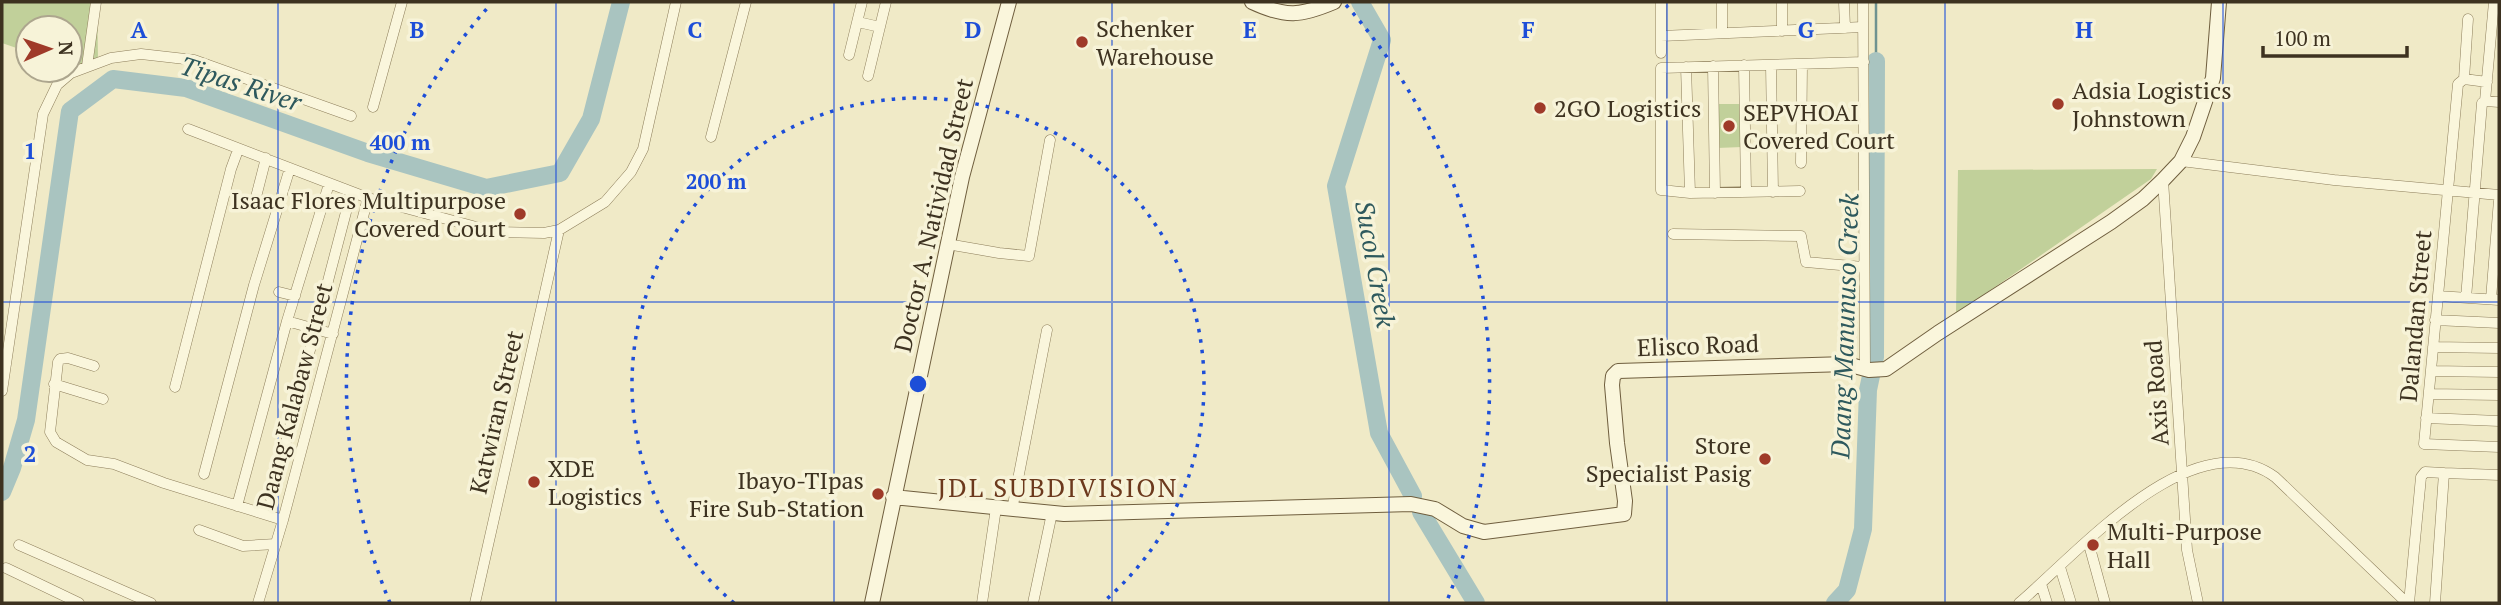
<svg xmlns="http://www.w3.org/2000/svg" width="2501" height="605" viewBox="0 0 2501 605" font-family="'PT Serif',serif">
  <rect width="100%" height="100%" fill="#f0eac7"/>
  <path fill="#c1d09a" d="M2 2H97L98 58 57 76 50 70H70V28H28V52L2 43Z
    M1717 104H1741L1742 147 1717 148Z
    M2157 169 2151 179 1956 314 1958 170Z"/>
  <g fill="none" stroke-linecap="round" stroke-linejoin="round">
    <path stroke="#6f9390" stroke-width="2.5" d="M1876 2V61"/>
    <path stroke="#a9c4c0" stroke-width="18" d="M1360 2 1382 40 1336 186 1379 433 1413 496
      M2 492 12 468 26 420 70 111 113 79 186 88 368 153 486 188 560 173 591 119 621 2
      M1421 512 1476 603
      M1835 603 1847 590 1863 529 1868 390 1875 357 1876 61"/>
    <defs>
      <path id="street" d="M1661 2V53
        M1722 2V33
        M1844 2 1845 28
        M1863 2 1865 369
        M858 22 880 27
        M1782 31V2
        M1661 36 1863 27
        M849 55 862 2
        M1744 65 1746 192
        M1771 65 1773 192
        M87 66 96 2
        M1713 66 1715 193
        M1686 67 1690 193
        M868 76 886 2
        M2464 79 2468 19
        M2487 82 2464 79 2458 84 2424 444 2499 447
        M2485 101 2499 102
        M373 107 402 2
        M188 129 368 198 495 232 544 233 559 230 605 202 631 172 643 149 676 2
        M711 137 746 2
        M2181 161 2334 180 2499 195
        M1801 163 1802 64
        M2163 180 2187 550 2198 603
        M1800 191 1690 193 1661 190V68L1864 62
        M256 197 266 158
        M1673 234 1801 236 1806 262 1863 267
        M947 244 999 253 1029 256 1050 140
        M279 292 295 296
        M2438 296 2499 300
        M2466 298 2482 103 2485 101 2494 2
        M2491 299 2499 200
        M2435 320 2499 323
        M287 321 333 334
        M2433 347 2499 348
        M94 366 68 358 60 359 58 362 50 432 56 442 87 460 114 464 164 483 283 520
        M2431 371 2499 372
        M54 384 103 399
        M175 387 231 169 238 150
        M2 391 43 114 57 85 71 73 111 58 141 54 194 60 351 116
        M2429 394 2499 395
        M2426 418 2499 421
        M204 474 254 285 290 168
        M271 499 351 193
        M237 506 287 321 329 184
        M1012 510 1047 330
        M199 530 243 546 276 544
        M2088 541 2105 603
        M19 545 151 603
        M2060 567 2071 603
        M6 568 79 603
        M2041 584 2047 603
        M258 603 283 520 368 198
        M475 603 559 230
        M982 603 996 508
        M1033 603 1052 513
        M2019 603C2077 554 2194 418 2275 477L2407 603
        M2409 603 2421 477 2425 472 2444 473
        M2435 603 2444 473 2499 475"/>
      <path id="secondary" d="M1252 2C1286 18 1301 16 1334 2
        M893 497 1064 514 1411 504 1435 509 1463 526 1484 532 1624 514 1625 501 1617 443 1612 385 1613 376 1618 371 1847 364 1869 370 1886 369 1938 333 2111 222 2143 199 2163 180 2181 161 2193 137 2213 78 2219 2
        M872 603 962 177 1009 2"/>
    </defs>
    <use href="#street" stroke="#8d7e5b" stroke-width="11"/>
    <use href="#secondary" stroke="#6f5e3e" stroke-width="16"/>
    <use href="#street" stroke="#faf6dc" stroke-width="10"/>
    <use href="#secondary" stroke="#faf6dc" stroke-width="14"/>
  </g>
  <path fill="none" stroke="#1d4ed8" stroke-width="2" stroke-opacity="0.55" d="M278 2V603M556 2V603M834 2V603M1112 2V603M1389 2V603M1667 2V603M1945 2V603M2223 2V603M2 302H2499"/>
  <g fill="none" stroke="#1d4ed8" stroke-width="3.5" stroke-dasharray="3.5 7">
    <path d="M734 603A286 286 0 1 1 1102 603"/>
    <path d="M390 603A572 572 0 0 1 490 5M1346 5A572 572 0 0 1 1446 603"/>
  </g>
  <g fill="#9f3a29" stroke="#f7f3d8" stroke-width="2.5">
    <circle cx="1082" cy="42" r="7"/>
    <circle cx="2058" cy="104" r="7"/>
    <circle cx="1540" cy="108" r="7"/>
    <circle cx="1729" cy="126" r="7"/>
    <circle cx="520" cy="214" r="7"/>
    <circle cx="1765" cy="459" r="7"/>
    <circle cx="534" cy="482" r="7"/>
    <circle cx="878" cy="494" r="7"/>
    <circle cx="2093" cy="545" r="7"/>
  </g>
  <g text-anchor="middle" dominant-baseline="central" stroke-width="7" stroke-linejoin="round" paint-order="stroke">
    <g font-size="24" fill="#3d3220" stroke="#f7f3d8" text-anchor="start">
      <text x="1096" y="28">Schenker<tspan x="1096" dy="28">Warehouse</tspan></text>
      <text x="2072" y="90">Adsia Logistics<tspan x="2072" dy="28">Johnstown</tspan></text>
      <text x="1554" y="108">2GO Logistics</text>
      <text x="1743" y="112">SEPVHOAI<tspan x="1743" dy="28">Covered Court</tspan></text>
      <text x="506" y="200" text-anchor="end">Isaac Flores Multipurpose<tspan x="506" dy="28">Covered Court</tspan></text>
      <text x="1751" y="445" text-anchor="end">Store<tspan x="1751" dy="28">Specialist Pasig</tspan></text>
      <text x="548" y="468">XDE<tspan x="548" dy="28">Logistics</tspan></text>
      <text x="864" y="480" text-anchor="end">Ibayo-TIpas<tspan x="864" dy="28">Fire Sub-Station</tspan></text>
      <text x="2107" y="531">Multi-Purpose<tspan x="2107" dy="28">Hall</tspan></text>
    </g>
    <g font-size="24" fill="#3d3220" stroke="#f7f3d8">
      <text transform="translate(933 215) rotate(-77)">Doctor A. Natividad Street</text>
      <text transform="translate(2415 316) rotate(-85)">Dalandan Street</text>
      <text transform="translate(1698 345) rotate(-2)">Elisco Road</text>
      <text transform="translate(2156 393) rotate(-94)">Axis Road</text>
      <text transform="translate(294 396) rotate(-75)">Daang Kalabaw Street</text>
      <text transform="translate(496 412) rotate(-77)">Katwiran Street</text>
    </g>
    <g font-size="26" font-style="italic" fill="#2e595d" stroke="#f7f3d8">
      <text transform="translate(241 83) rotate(18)">Tipas River</text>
      <text transform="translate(1376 264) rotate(80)">Sucol Creek</text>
      <text transform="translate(1844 326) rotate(-88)">Daang Manunuso Creek</text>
    </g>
    <g font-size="26" letter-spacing="2" fill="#6c391d" stroke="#f7f3d8">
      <text x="1058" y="487">JDL SUBDIVISION</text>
    </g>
  </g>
  <g font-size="23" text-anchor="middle" font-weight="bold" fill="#1d4ed8" stroke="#f7f3d8" stroke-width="7" stroke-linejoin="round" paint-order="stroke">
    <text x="139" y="38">A</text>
    <text x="417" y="38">B</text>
    <text x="695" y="38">C</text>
    <text x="973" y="38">D</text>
    <text x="1250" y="38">E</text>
    <text x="1528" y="38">F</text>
    <text x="1806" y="38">G</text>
    <text x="2084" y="38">H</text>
    <text x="30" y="159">1</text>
    <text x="30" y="462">2</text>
  </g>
  <circle cx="918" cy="384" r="10" fill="#1d4ed8" stroke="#f7f3d8" stroke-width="3.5"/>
  <g font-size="21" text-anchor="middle" font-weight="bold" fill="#1d4ed8" stroke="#f7f3d8" stroke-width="7" stroke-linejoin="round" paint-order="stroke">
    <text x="400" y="150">400 m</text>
    <text x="716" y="189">200 m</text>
  </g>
  <rect width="2501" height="605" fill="none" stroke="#3d3220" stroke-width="7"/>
  <g transform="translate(49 49) rotate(88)"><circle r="33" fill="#f7f3d8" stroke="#ada68e" stroke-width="2"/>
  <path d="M0-5L12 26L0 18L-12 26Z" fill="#9f3a29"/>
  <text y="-10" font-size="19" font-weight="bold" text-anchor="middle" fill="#3d3220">N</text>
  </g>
  <path d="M2263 46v10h144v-10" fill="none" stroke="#3d3220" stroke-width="3.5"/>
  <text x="2274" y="46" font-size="21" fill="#3d3220" stroke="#f7f3d8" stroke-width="5" paint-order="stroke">100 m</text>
</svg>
